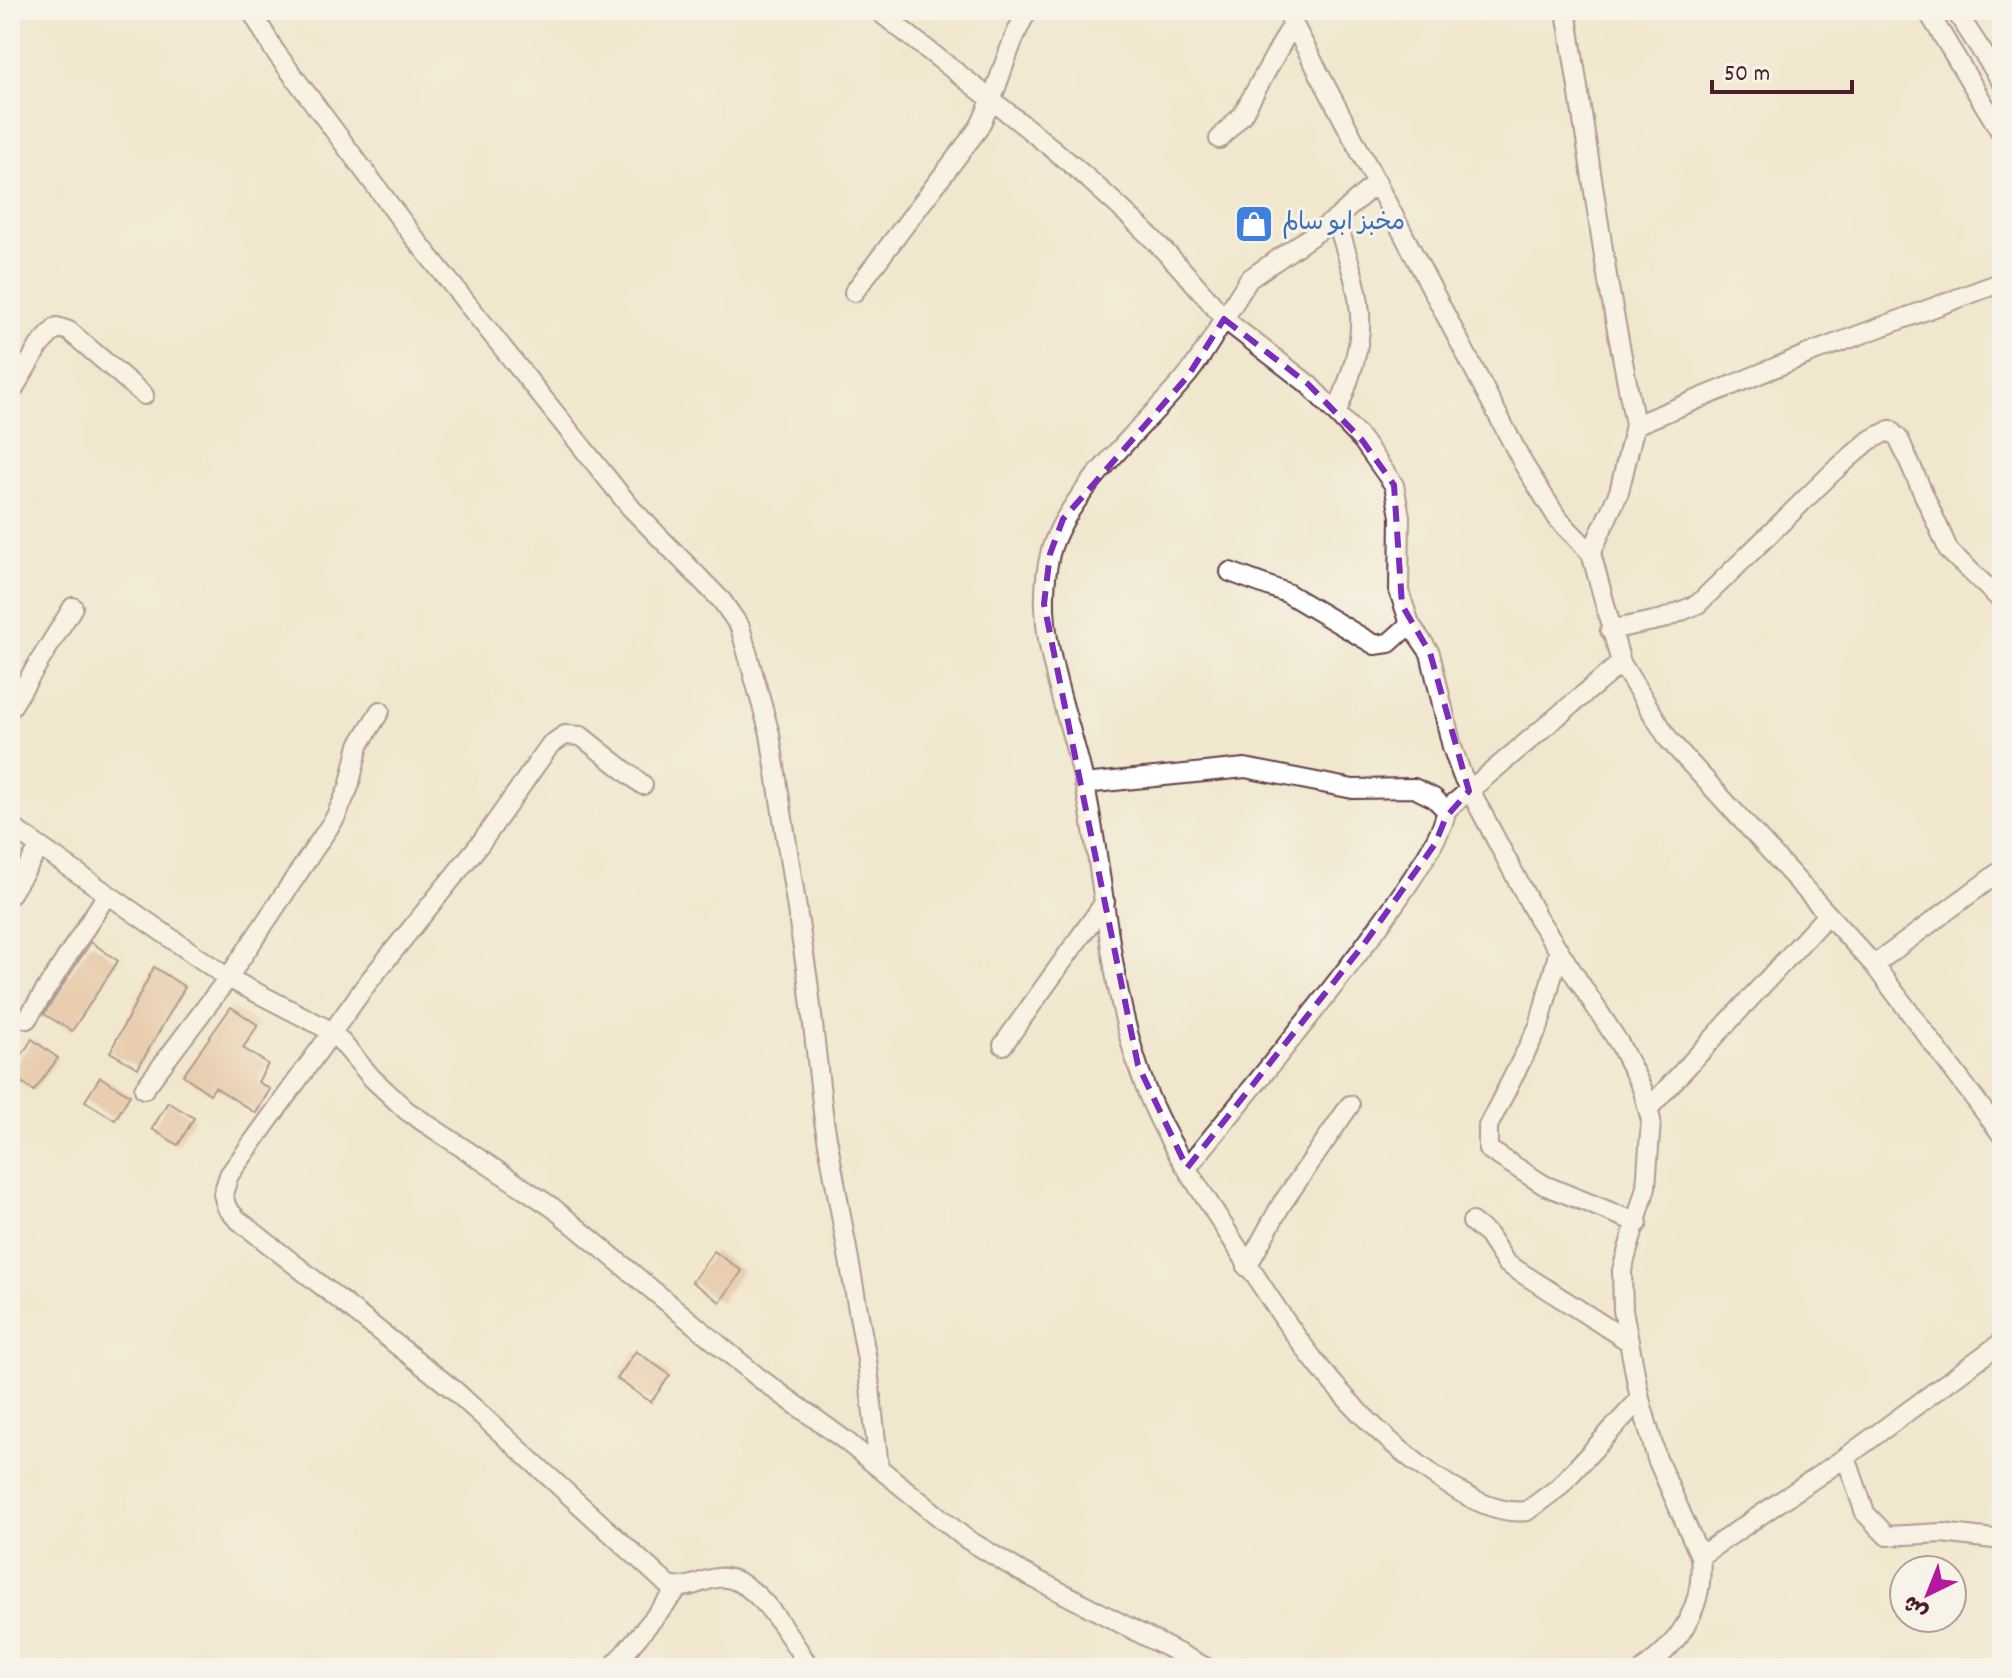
<svg xmlns="http://www.w3.org/2000/svg" width="2012" height="1678" viewBox="0 0 2012 1678" font-family="Dekko,'Playpen Sans Arabic',sans-serif">
  <rect width="100%" height="100%" fill="#f7f3e8"/>
  <filter id="ink" filterUnits="userSpaceOnUse"><feTurbulence type="fractalNoise" baseFrequency=".0125" numOctaves="2"/><feDisplacementMap in="SourceGraphic" scale="16" xChannelSelector="R" yChannelSelector="G"/><feConvolveMatrix kernelMatrix="1 2 1 2 8 2 1 2 1" color-interpolation-filters="sRGB"/></filter>
  <filter id="wash" filterUnits="userSpaceOnUse"><feTurbulence type="fractalNoise" baseFrequency=".006" numOctaves="4" result="noise"/><feDisplacementMap in="SourceGraphic" scale="32" xChannelSelector="R" yChannelSelector="G"/><feGaussianBlur stdDeviation="1.8" result="paint"/><feColorMatrix in="noise" values="0 0 0 0 0 0 0 0 0 0 0 0 0 0 0 0 0 1.4 0 .05"/><feComposite in="paint" operator="in"/></filter>
  <g filter="url(#wash)">
    <rect width="100%" height="100%" fill="#f0e7ce"/>
    <g id="blocks">
      <path fill="#dfad8a" d="M91 942 118 961 72 1031 44 1014Z
        M154 967 185 987 138 1068 110 1052Z
        M231 1007 258 1025 243 1048 268 1064 258 1082 270 1089 256 1113 215 1087 210 1094 183 1075Z
        M32 1039 58 1058 34 1091 10 1074Z
        M100 1077 130 1095 115 1120 85 1101Z
        M168 1102 194 1118 178 1145 152 1129Z
        M714 1251 742 1271 720 1302 692 1282Z
        M636 1351 670 1375 651 1402 617 1379Z"/>
    </g>
  </g>
  <g filter="url(#ink)">
    <use href="#blocks" fill-opacity="0" stroke="#633d43" stroke-width="2"/>
    <g fill="none" stroke-linecap="round" stroke-linejoin="round">
      <defs>
        <path id="street" d="M251 10 274 50 413 236 631 508 722 601 740 627 770 734 808 981 824 1121 867 1360 879 1468
          M877 10C997 106 1129 197 1224 319 1211 340 1200 361 1184 379 1144 427 1064 496 1050 554 1031 634 1069 710 1085 786 1106 886 1109 994 1146 1089 1163 1134 1190 1174 1216 1214 1280 1315 1334 1407 1435 1476 1462 1494 1494 1515 1527 1511L1558 1488 1640 1399
          M1286 10 1524 465 1558 519 1591 553
          M1566 10 1608 282 1635 425 1619 492 1591 553 1621 663 1669 740 1874 965 2002 1135
          M1927 10 2002 134
          M1955 10 2002 82
          M1995 10 2002 13
          M594 11 598 10
          M1219 139 1242 115 1293 23
          M1377 182 1336 219 1249 279 1224 319 1308 384 1362 440 1394 485 1400 516 1399 591 1410 624 1430 653 1452 747 1462 775 1537 917 1619 1043 1642 1088 1651 1120 1646 1187 1622 1270 1623 1310 1640 1399 1657 1459 1700 1556C1705 1603 1683 1640 1645 1668
          M1336 219C1364 309 1372 322 1337 412
          M854 292 978 129C999 91 1005 49 1028 10
          M10 395 39 346 57 327 69 331 144 395
          M1635 425 1808 354 2002 282
          M1230 572 1287 593 1375 645 1389 643 1410 624
          M1610 630 1663 619 1698 604 1834 471 1870 440 1890 430 1899 439 1949 551 2002 601
          M10 709 73 607
          M1084 784 1245 768 1353 789 1414 788 1434 798 1446 810
          M643 785 581 736 565 735 550 745 483 840 369 981 229 1175 223 1194 227 1208 237 1219 454 1390 669 1586C686 1591 701 1580 717 1578 755 1572 791 1640 810 1668
          M10 826 228 978 333 1032 372 1078 407 1111 552 1207 759 1378 846 1441 965 1538 1020 1571 1207 1668
          M10 895 38 850
          M1559 950 1539 1026 1488 1126V1149L1544 1185 1638 1223
          M1874 965 2002 870
          M27 1019 106 896
          M1003 1045 1105 902
          M144 1089 228 978 335 818 349 787 359 745 380 711
          M1649 1108 1827 915
          M1187 1168C1231 1112 1445 861 1446 810L1621 663
          M1472 1222 1488 1235 1506 1263 1628 1341
          M1247 1267 1281 1205 1350 1105
          M1846 1457 1865 1513 1887 1536 1942 1533 2002 1540
          M1700 1556 1846 1457 2002 1342
          M612 1668 678 1589"/>
      </defs>
      <use href="#street" stroke="#633d43" stroke-width="22"/>
      <use href="#street" stroke="#fff" stroke-width="18"/>
    </g>
  </g>
  <path d="M0 0H2012V1678H0ZM1224 319 1308 384 1362 440 1394 485 1402 605 1430 653 1469 791 1446 817 1435 844 1364 944 1187 1168 1138 1065 1044 604 1050 554 1063 519 1188 376Z" fill="#f0e7ce" fill-opacity=".55" fill-rule="evenodd"/>
  <path fill="none" stroke="#7b2cbf" stroke-width="6" stroke-dasharray="16 10" stroke-linejoin="round" d="M1224 319 1308 384 1362 440 1394 485 1402 605 1430 653 1469 791 1446 817 1435 844 1364 944 1187 1168 1138 1065 1044 604 1050 554 1063 519 1188 376Z"/>
  <defs>
    <symbol id="shop-square" viewBox="-11 -11 22 22"><rect x="-9" y="-9" width="18" height="18" rx="4" fill="#3f7fe0" stroke="#f7f3e8"/><path d="M-5-2.5h2.3a2.7 3.5 0 0 1 5.4 0H5L5.5 6h-11ZM-1.5-2.5h3a1.5 2.3 0 0 0-3 0Z" fill="#fff"/></symbol>
  </defs>
  <g fill-rule="evenodd">
    <use href="#shop-square" x="1232" y="202" width="44" height="44"/>
  </g>
  <g text-anchor="middle" dominant-baseline="central" stroke-width="6" stroke-linejoin="round" paint-order="stroke">
    <g font-size="24" fill="#366cbe" stroke="#f7f3e8" text-anchor="start">
      <text x="1282" y="224">مخبز ابو سالم</text>
    </g>
  </g>
  <rect width="2012" height="1678" fill="none" stroke="#f7f3e8" stroke-width="40"/>
  <g transform="translate(1928 1594) rotate(223)"><circle r="38" fill="#f7f3e8" stroke="#b29e9c" stroke-width="2"/>
  <path d="M0-6L14 30L0 20L-14 30Z" fill="#b5179e"/>
  <text y="-12" font-size="22" font-weight="bold" text-anchor="middle" fill="#4a1f2b">ش</text>
  </g>
  <path d="M1712 80v12h140v-12" fill="none" stroke="#4a1f2b" stroke-width="4"/>
  <text x="1724" y="80" font-size="24" fill="#4a1f2b" stroke="#f7f3e8" stroke-width="6" paint-order="stroke">50 m</text>
</svg>
